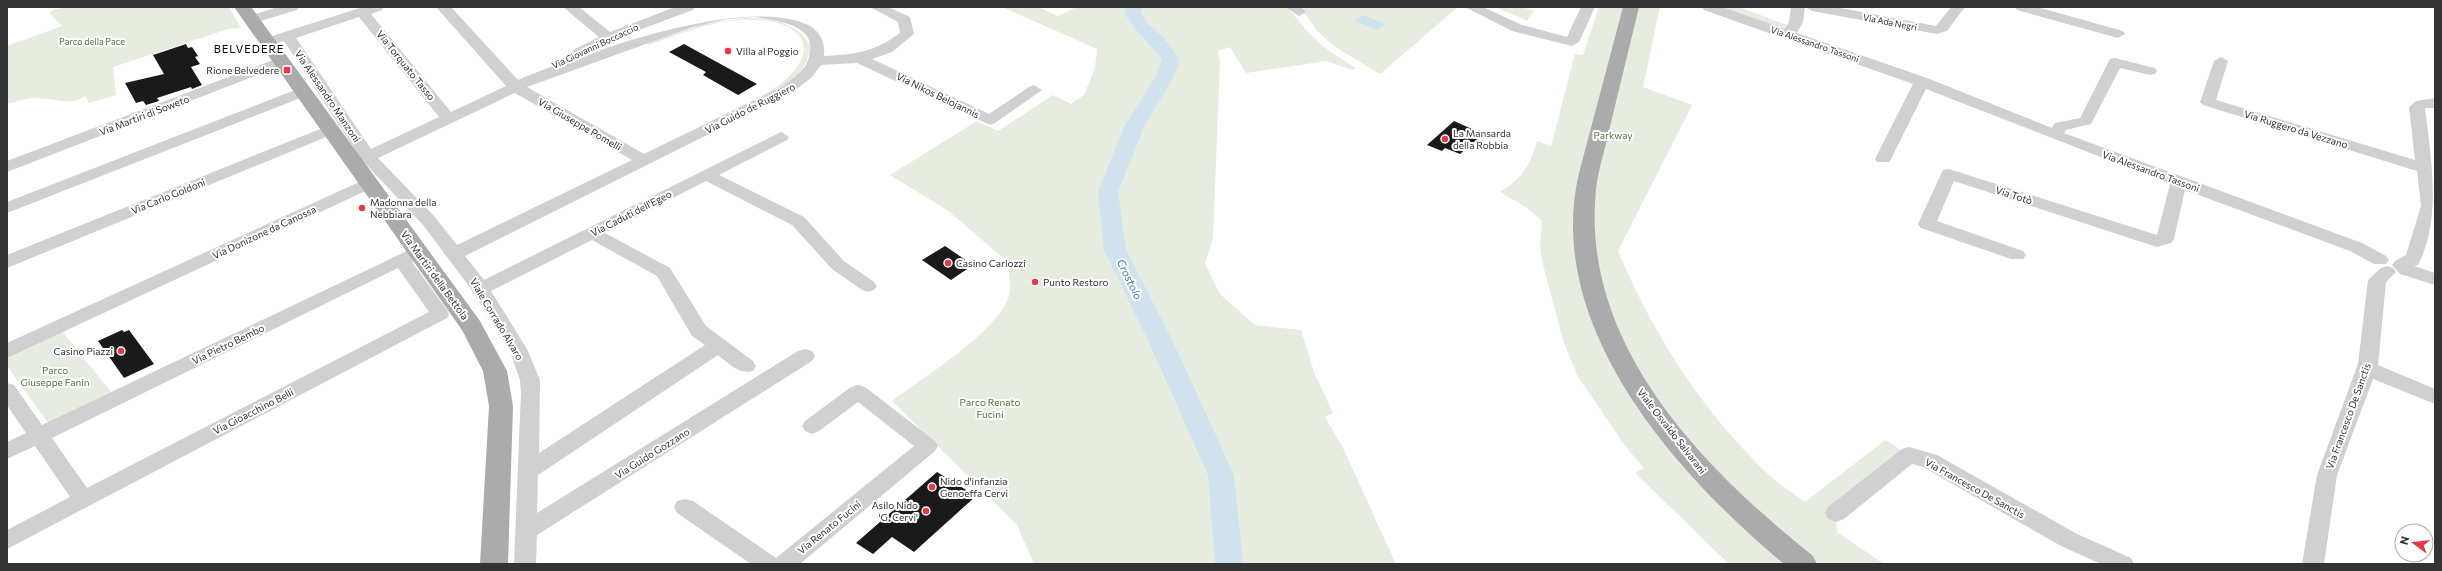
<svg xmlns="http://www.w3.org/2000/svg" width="2442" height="571" viewBox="0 0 2442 571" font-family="Commissioner,sans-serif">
  <rect width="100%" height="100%" fill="#fff"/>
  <path fill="#e6ecdf" d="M64 7H229L241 28 228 29 113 67 116 95 89 103 85 96C71 107 54 98 38 98 28 97 16 102 7 104V46L62 26 49 12Z
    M1002 7H1038L1058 16 1077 7H1286C1297 17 1304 29 1315 39 1327 51 1342 59 1356 68L1352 70 1326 61 1246 73 1230 47 1218 51 1220 61 1213 239 1205 263 1219 293 1255 325 1301 330 1314 372 1333 413 1325 417 1343 448 1396 564H1034L1017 525 892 401C924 377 994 334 1008 299 1012 289 1009 273 1008 262L947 210 890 175 977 121 998 131 1053 95 1071 104 1084 95 1095 68 1097 49 1095 48Z
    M1300 7H1458L1380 74 1334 46 1318 32Z
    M1495 7H1522L1534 11 1527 21Z
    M1599 7H1660L1643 87 1692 105 1618 251C1654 336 1702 411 1768 474 1779 485 1793 493 1805 502L1885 440 1909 455 1836 513 1837 532 1884 564H1729L1635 473 1644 468 1625 446 1577 375 1563 340 1542 261 1540 245 1542 221 1526 207 1500 192C1523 177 1529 167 1537 141L1551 146 1575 54 1583 55Z
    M1721 7H1739L1787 25 1786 30Z
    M745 18C771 18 796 22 810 45 809 73 786 87 762 96 827 59 813 16 740 20 708 22 679 34 649 45L647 43 701 25Z
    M61 330 111 392 48 423 7 366V354Z"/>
  <path fill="#cfe2ee" d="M1363 15 1385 24 1377 30 1354 21Z"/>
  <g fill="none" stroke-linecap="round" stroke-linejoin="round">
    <path fill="#cfe2ee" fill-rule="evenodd" d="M1126 7H1142L1140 12 1147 23 1164 38 1180 60 1174 76 1144 127 1118 192 1126 250 1173 342 1234 475 1243 564H1215L1208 475 1149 342 1104 250 1098 192 1124 127 1156 76 1162 60C1150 43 1134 31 1124 12Z"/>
  </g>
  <path fill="#1a1a1a" d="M186 44 188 48 192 47 198 56 195 57 200 64 191 67 202 85 192 89 191 87 157 98 159 101 146 105 143 101 136 103 125 83 164 74 153 55Z
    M684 44 757 84 738 95 703 75 706 72 669 52Z
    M1454 121 1483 134 1460 154 1445 148 1442 151 1427 145Z
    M945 246 973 265 951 280 922 260Z
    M122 330 124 332 129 330 154 364 124 378 98 341Z
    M937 472 976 496 914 552 892 537 873 554 856 543Z"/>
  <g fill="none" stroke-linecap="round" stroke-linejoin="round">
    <path fill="#d0d0d0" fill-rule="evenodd" d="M278 7H299L297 10 251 24 244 20 246 17Z
      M363 7H384L382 10 371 14 451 112 506 86 436 7H451L518 80C544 68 574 60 601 50 653 32 764 0 812 27 822 35 825 44 824 56 857 54 872 53 900 33L898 22 870 7H888L910 17 914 34 892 52 872 59 989 114 1029 87 1034 85 1042 90 995 123 990 125 857 63 821 65 812 77 793 92 465 256 484 280 781 132 789 137 787 140 719 175 804 217 844 261 874 282 877 286 874 290 868 292 862 290 832 269 792 225 706 181 605 233 670 268 706 326 753 361 756 366 753 371C739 375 728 363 718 355L538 475 537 513 798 351 805 349 812 351 815 356 812 361 537 535 536 564H514L521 392 520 380 509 349 474 293 423 225 362 160 284 41 277 43 270 39 272 36ZM359 17 439 117 371 149 296 38ZM754 17C772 20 814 24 810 50 809 58 808 64 802 70 797 76 789 81 783 86L644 154 527 87 693 27 729 19ZM515 93 632 160 457 245 435 217 378 158ZM592 240 657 276 692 336 705 345 539 453 540 380 527 349 491 291Z
      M563 7H579L610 32 675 7H695L693 10 631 33 578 57 571 53 573 50 599 37Z
      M1285 7H1301L1306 12 1299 16Z
      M1465 7H1483L1522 25 1567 37 1581 7H1595L1579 42 1572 46 1512 31Z
      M1702 7H1722L1785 29 1789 22 1791 7H1805L1803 22 1797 33 1927 78 2052 128 2055 123 2080 118 2110 59 2115 58 2155 68 2157 71 2155 74 2150 75 2120 68 2091 124 2066 130 2064 133 2362 243 2386 256 2389 260 2386 264H2374L2350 251 2185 190 2174 239 2171 243 2157 247 1954 181 1937 221 2023 251 2026 255 2023 259H2011L1921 228 1918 224 1941 174 1943 170 1949 169 2157 235 2170 184 1926 89 1891 159 1889 162H1877L1875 159 1913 84 1704 10Z
      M1805 7H1835L1936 26 1951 7H1965L1947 31 1937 34 1812 11Z
      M2015 7H2037L2123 31 2125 34 2118 38 2017 10Z
      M281 57 288 61 286 64 7 172V161Z
      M2221 57 2228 61 2216 100 2415 160 2409 107 2416 101 2435 98V108H2425C2431 159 2442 219 2418 265L2414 266 2435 273V285L2400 274 2392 265 2395 261 2406 255 2421 206 2417 171 2203 105 2200 102 2214 61Z
      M303 87 311 92 308 95 7 213V202Z
      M330 125 336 127 338 130 336 133 7 268V255Z
      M368 178 374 179 376 183 374 187 7 358V343Z
      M411 249 417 251 420 255 412 262 447 310 449 314 447 318 7 549V530L70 497 35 446 7 459V442L26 433 7 405V383L14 385 42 425ZM398 268 429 312 87 488 52 438Z
      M2387 266 2393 268 2396 272 2386 282 2378 365 2435 389V404L2373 379 2337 475 2324 564H2302L2317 475 2358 364 2368 280 2381 268Z
      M858 385 865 387 935 441 938 446 935 451 800 564H751L677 513 674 507 677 501 685 499 693 501 776 558 914 446 858 402 819 431 812 434 805 431 802 426 805 421 851 387Z
      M1909 447 1937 455 2077 534 2131 558 2134 564H2101L2061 546 1923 467 1912 464 1844 519 1836 522 1828 519 1825 513 1828 507 1902 449Z"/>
    <path fill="#ababab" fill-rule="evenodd" d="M234 7H251L480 321 507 371 513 406 508 564H480L489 406 483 371 462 330Z
      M1623 7H1639C1629 48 1619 89 1609 131 1605 150 1598 170 1596 189 1580 344 1702 467 1813 556L1817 564H1784C1676 474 1543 326 1579 173Z"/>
  </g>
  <g fill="#e63946" stroke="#fff" stroke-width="1.5">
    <circle cx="728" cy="51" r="4"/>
    <rect x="283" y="66" width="8" height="8" rx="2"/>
    <circle cx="1445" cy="139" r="4"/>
    <circle cx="362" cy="208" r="4"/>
    <circle cx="948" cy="263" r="4"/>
    <circle cx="1035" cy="282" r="4"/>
    <circle cx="121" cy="351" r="4"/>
    <circle cx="932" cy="487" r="4"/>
    <circle cx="926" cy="511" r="4"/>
  </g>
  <g text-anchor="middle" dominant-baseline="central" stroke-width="4" stroke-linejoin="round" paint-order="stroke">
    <g font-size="9" fill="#333" stroke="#fff">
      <text transform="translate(1890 22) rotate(11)">Via Ada Negri</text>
      <text transform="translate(1815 44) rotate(19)">Via Alessandro Tassoni</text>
      <text transform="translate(595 46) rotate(-25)">Via Giovanni Boccaccio</text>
    </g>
    <g font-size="9" fill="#56703f" stroke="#fff">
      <text x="92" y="41">Parco della Pace</text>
    </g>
    <g font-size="10" fill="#333" stroke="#fff" text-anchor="start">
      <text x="736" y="51">Villa al Poggio</text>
      <text x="279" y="70" text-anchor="end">Rione Belvedere</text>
      <text x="1453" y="133">La Mansarda<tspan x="1453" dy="12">della Robbia</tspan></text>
      <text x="370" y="202">Madonna della<tspan x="370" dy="12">Nebbiara</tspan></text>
      <text x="956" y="263">Casino Carlozzi</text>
      <text x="1043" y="282">Punto Restoro</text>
      <text x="113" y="351" text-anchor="end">Casino Piazzi</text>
      <text x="940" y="481">Nido d'infanzia<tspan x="940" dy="12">Genoeffa Cervi</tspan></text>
      <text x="918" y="505" text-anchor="end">Asilo Nido<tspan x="918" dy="12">'G. Cervi'</tspan></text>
    </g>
    <g font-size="10" fill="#333" stroke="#fff">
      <text transform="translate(406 65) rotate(51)">Via Torquato Tasso</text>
      <text transform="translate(938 95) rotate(26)">Via Nikos Belojannis</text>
      <text transform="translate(328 96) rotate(56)">Via Alessandro Manzoni</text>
      <text transform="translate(750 108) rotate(-27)">Via Guido de Ruggiero</text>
      <text transform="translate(144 115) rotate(-21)">Via Martiri di Soweto</text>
      <text transform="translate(580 124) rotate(30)">Via Giuseppe Pomelli</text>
      <text transform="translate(2296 129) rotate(17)">Via Ruggero da Vezzano</text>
      <text transform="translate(2151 171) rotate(20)">Via Alessandro Tassoni</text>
      <text transform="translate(2014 195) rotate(18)">Via Totò</text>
      <text transform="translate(168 196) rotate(-22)">Via Carlo Goldoni</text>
      <text transform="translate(631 213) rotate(-27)">Via Caduti dell'Egeo</text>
      <text transform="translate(264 232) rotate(-25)">Via Donizone da Canossa</text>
      <text transform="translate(435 275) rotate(54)">Via Martiri della Bettola</text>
      <text transform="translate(497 319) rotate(59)">Viale Corrado Alvaro</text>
      <text transform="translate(228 344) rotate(-26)">Via Pietro Bembo</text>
      <text transform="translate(253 411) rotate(-27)">Via Gioacchino Belli</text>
      <text transform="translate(2348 416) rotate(-70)">Via Francesco De Sanctis</text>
      <text transform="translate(1672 431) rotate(52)">Viale Osvaldo Salvarani</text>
      <text transform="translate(652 453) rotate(-32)">Via Guido Gozzano</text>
      <text transform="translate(1975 488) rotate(29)">Via Francesco De Sanctis</text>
      <text transform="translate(829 527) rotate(-39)">Via Renato Fucini</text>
    </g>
    <g font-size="10" fill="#56703f" stroke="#fff">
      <text x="1613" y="135">Parkway</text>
      <text x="55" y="370">Parco<tspan x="55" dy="12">Giuseppe Fanin</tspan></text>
      <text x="990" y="402">Parco Renato<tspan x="990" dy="12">Fucini</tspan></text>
    </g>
    <g font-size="11" letter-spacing="1" fill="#000" stroke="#fff">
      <text x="249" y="48">BELVEDERE</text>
    </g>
    <g font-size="11" font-style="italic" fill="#3f7597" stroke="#fff">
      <text transform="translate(1130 279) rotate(64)">Crostolo</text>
    </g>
  </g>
  <rect width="2442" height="571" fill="none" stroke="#333333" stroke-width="16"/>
  <g transform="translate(2414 543) rotate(285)"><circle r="19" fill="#ffffff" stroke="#adadad"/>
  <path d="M0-3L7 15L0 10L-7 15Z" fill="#e63946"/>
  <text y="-6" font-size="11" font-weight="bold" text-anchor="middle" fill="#333333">N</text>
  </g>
</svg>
